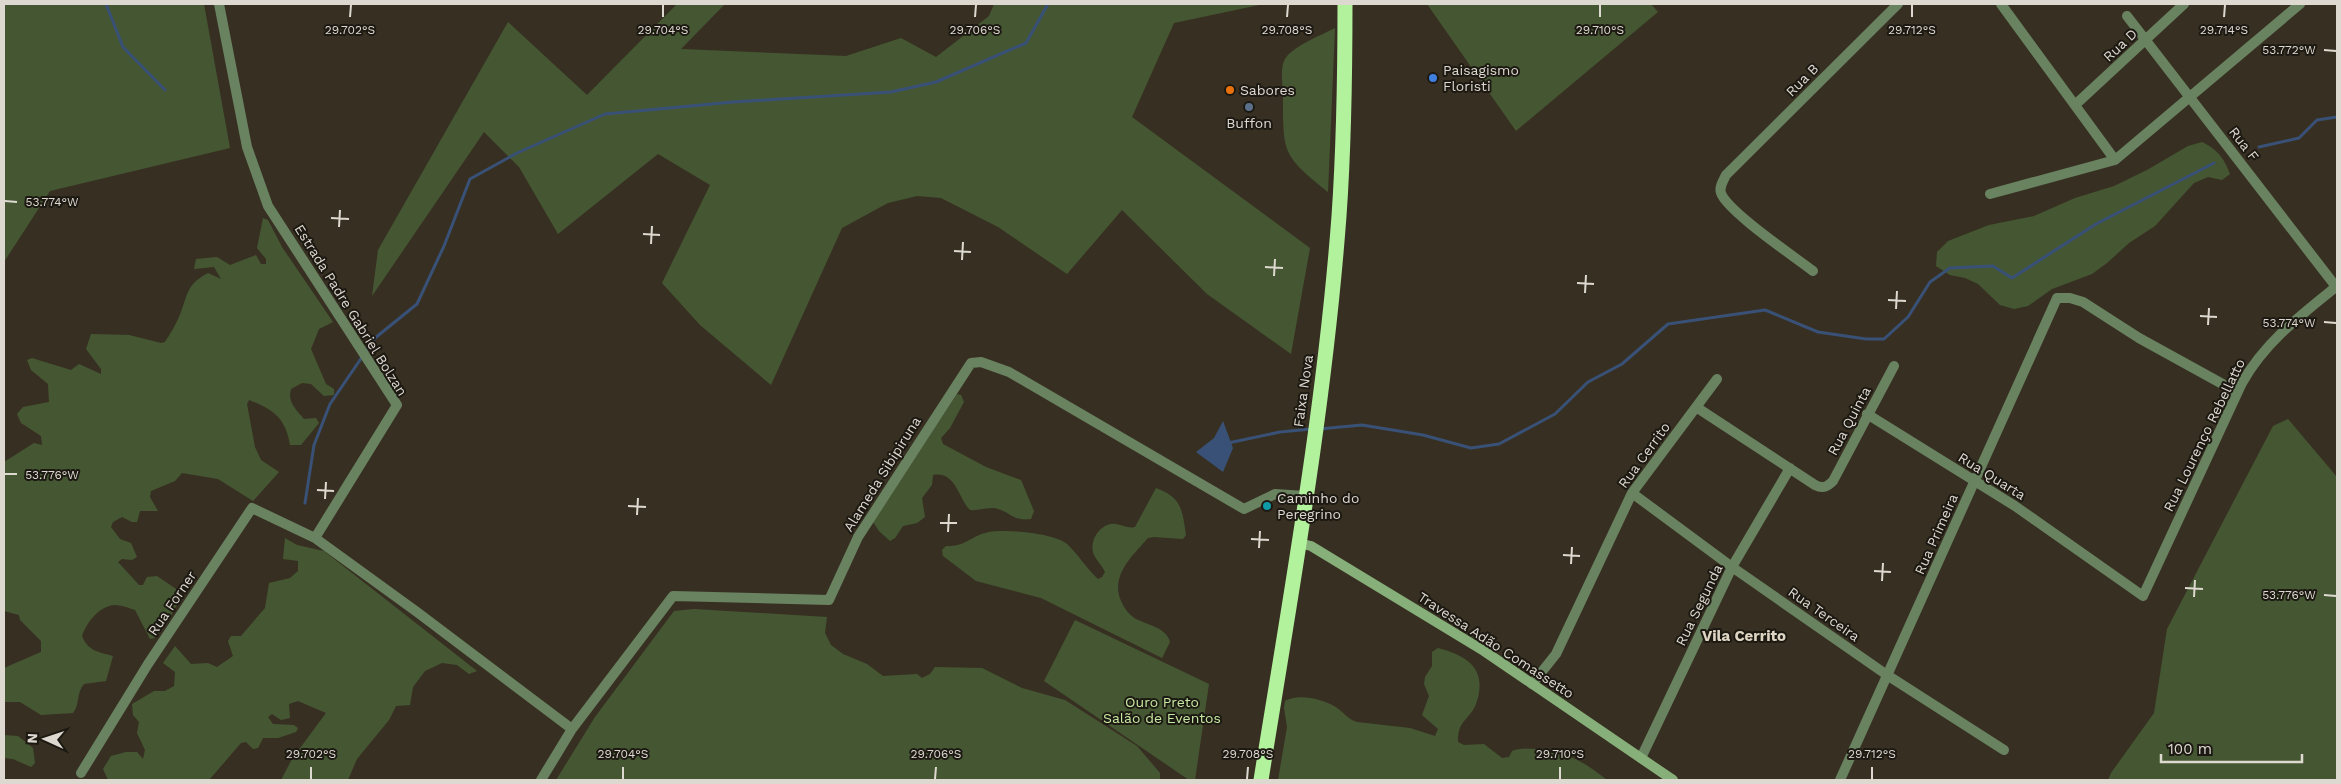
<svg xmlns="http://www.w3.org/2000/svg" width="2341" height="784" viewBox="0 0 2341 784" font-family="'Work Sans',sans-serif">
  <rect width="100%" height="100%" fill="#373022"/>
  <path fill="#455732" d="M4 4H204L230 148 50 191 4 262Z
    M677 4H725L681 49 846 56 901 38 936 57 989 16 994 4H1264L1174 23 1132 117 1310 248 1291 354 1207 294 1122 210 1067 274 998 227 941 198 917 196 888 203 842 228 771 385 700 325 662 283 710 185 658 154 558 234 519 167 484 132 372 296 378 250 508 22 587 95Z
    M1427 4H1651L1658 12 1516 131Z
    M1335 28 1328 192C1282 155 1283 153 1283 95 1283 86 1280 70 1284 61 1290 47 1322 35 1335 28Z
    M2202 142C2218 150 2224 158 2230 174L2222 180 2208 177 2194 183 2155 226 2129 243 2107 263 2092 274 2052 289 2028 306 2014 309 2000 305 1978 284 1965 278 1950 275 1936 266 1937 252 1948 241 1989 225 2034 216 2075 198 2114 186 2147 170 2188 146Z
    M263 218 268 220 282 247 333 322 319 329 311 349 326 384 334 389V395L324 396 311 384 302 383 291 389C287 402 296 409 304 419L316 418 319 423 301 445H290C286 418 273 409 249 400L247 404 255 447 261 460 279 472 253 501 218 479 182 473 175 481 151 491 150 497 158 511H140L137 522H132L122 517 113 522 111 527 120 539 131 543 137 557 132 560 122 559 118 562 139 585H143L147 577 157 576 179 591C181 606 164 626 155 638L150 639 135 610C129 608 121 605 115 605 99 606 87 622 82 636 88 651 98 652 113 656L106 681 84 684C76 693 80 705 73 713L41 715 20 702H4V668L41 652V641L20 620 19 615 4 611V462L34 443 42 445 41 436 21 423 17 414 23 407 49 402 48 384 31 370 27 360 32 358 71 370 79 364 101 374V369L86 349 91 334 129 335 161 343 165 342C170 334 175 326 179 317 188 296 185 285 208 273L221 279 214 267 194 269 196 259 217 257 230 265 256 255 261 264H266V259L257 248Z
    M957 394 961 395 964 402 950 428 941 438 943 444 986 467 1021 480 1034 511 1031 519C1012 521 1014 514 998 509 991 506 978 511 970 510 958 498 956 471 933 475L932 485 922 498 925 517 917 523 903 526 895 538 890 541 879 531 873 522Z
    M2288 419 2337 477V780H2108L2111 773 2154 713 2167 629 2273 426Z
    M1156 488C1182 498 1182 509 1186 535L1183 539 1154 537 1148 538C1132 556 1110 576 1121 601 1124 608 1129 615 1136 619 1147 625 1166 627 1170 642L1162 658 1041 598 976 581 943 556 942 550 946 546C966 547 972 535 989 532 1006 529 1054 533 1067 544 1078 554 1086 568 1098 579L1102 577 1105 572C1102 565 1097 561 1094 555 1088 541 1101 522 1116 524 1123 525 1128 529 1135 527Z
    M285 538 297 545 324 551 477 671 469 674 457 665 442 663 425 671 413 687 410 705 396 706 389 720 357 759 348 780H281L292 759 326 713 298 701 289 704 290 718 281 720 272 714 268 717 273 724 294 725 298 728 296 732 278 738H263L258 748 253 749 246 742 241 743 209 780H108L103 769 111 756 126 752H137L143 759 145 750 137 733 139 722 133 715 132 704 154 691H165L174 686 175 672 163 663 175 646 191 664 208 663 217 667 233 656 228 641 231 636H241L265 608 269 583 290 578 298 571V561L283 559Z
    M694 609 827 617 825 633 831 645 843 654 867 664 883 676 917 674 922 678 930 674 935 667 982 668 1022 688 1065 700 1137 746 1160 773V780H556L595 717 674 611Z
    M1075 620 1209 684 1195 780H1189L1044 681Z
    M1438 648C1467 656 1487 668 1477 701 1472 719 1457 719 1458 742L1464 745 1484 744 1502 758 1509 757 1512 751C1520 748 1527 749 1535 749 1566 751 1583 761 1607 780H1278L1287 727 1284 708 1285 701C1298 693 1322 699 1334 706 1343 711 1347 719 1357 722L1410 728 1435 736 1438 729 1422 715 1429 696 1424 684 1425 677 1432 666V652Z
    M4 735 18 736 33 748 35 763 31 767 13 759 4 758Z"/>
  <path fill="#395176" d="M1223 421 1233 448 1223 472 1196 452 1214 438Z"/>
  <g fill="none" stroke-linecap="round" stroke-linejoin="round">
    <path stroke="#395176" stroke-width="3" d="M106 4 123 47 165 90
      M2259 147 2299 138 2317 120 2337 117
      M1319 429 1362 425 1423 435 1471 448 1499 444 1555 414 1588 382 1622 364 1668 324 1765 310 1818 332 1866 339H1884L1908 317 1930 282 1950 268 1993 266 2012 278 2096 224 2214 163
      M1228 443 1280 432 1311 429
      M305 503 314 445 330 404 375 338 417 304 444 246 470 179 517 153 605 114 733 102 891 92 936 82 1026 43 1048 4"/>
    <path stroke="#698260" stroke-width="10" d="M219 4 247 147 268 206 397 405 315 538 417 612 572 729
      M2001 4 2115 160
      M2127 16 2337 288
      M2075 105 2184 4
      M1990 194 2115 160 2300 4
      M1813 271C1795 257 1727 211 1721 193 1719 187 1723 181 1726 175L1898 4
      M1696 407 1815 485C1823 489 1827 487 1833 481L1894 366
      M1867 414 2015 506 2143 596 2242 383C2265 342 2301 315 2337 286
      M1632 493 1732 567 1887 675 2004 750
      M1532 684 1556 654 1632 493 1717 379
      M1641 758 1732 567 1790 468
      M81 773 148 664 252 508 315 538
      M541 780 572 729 673 596 829 600 858 537 971 363 981 362 1009 372 1244 509 1275 494 1305 496
      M1840 780 2057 298H2070L2083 302 2139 338 2237 392"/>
    <path stroke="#87af79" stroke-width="10" d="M1298 543 1311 546 1484 651 1673 780"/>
    <path stroke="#b3f29d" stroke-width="15" d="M1261 780C1291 593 1325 405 1339 216 1344 145 1345 75 1345 4"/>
  </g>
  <path fill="none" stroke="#ded9d0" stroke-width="2" d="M350 17 351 5M663 17V5M975 17 976 5M1287 17 1288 5M1600 17V5M1912 17V5M2224 17 2225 5M2324 50 2336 51M5 201 17 202M331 218 349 219M339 227 340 210M643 234 660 235M651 244 652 226M954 251 971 252M962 260 963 242M1265 267 1283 268M1274 276 1275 259M1577 283 1594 284M1585 293 1586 275M1888 300 1906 301M1896 309 1897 291M2200 316 2217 317M2324 322 2336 323M2208 325 2209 308M5 474H17M317 490 334 491M325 499 326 482M628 506 646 507M637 515 638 498M940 523H957M948 532 949 514M1251 539 1269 540M1259 548 1260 531M1563 555 1580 556M1571 564 1572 547M1874 571 1891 572M1882 581 1883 563M2185 588 2203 589M2324 595 2336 596M2194 597 2195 580M311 779V767M623 779V767M935 779 936 767M1247 779 1248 767M1560 779V767M1872 779V767"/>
  <circle fill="#3f7fe0" stroke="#1c1912" stroke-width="2" cx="1433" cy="78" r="5"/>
  <circle fill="#e8710a" stroke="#1c1912" stroke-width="2" cx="1230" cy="90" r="5"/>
  <circle fill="#5c6f8a" stroke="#1c1912" stroke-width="2" cx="1249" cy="107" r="5"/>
  <circle fill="#0f9aa8" stroke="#1c1912" stroke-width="2" cx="1267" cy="506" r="5"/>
  <g text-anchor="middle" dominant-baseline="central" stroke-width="4" stroke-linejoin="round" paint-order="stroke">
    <g font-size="14" fill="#ded9d0" stroke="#1c1912">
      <text transform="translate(2120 45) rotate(-43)">Rua D</text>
      <text transform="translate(1802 80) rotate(-45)">Rua B</text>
      <text transform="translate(2244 144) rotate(52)">Rua F</text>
      <text transform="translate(351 310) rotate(58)">Estrada Padre Gabriel Bolzan</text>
      <text transform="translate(1303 391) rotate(-82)">Faixa Nova</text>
      <text transform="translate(1849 421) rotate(-62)">Rua Quinta</text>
      <text transform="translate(2204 435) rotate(-64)">Rua Lourenço Rebellatto</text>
      <text transform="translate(1644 455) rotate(-54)">Rua Cerrito</text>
      <text transform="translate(882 474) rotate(-58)">Alameda Sibipiruna</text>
      <text transform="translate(1992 476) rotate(32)">Rua Quarta</text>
      <text transform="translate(1936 534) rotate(-66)">Rua Primeira</text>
      <text transform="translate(172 603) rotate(-56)">Rua Forner</text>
      <text transform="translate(1699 605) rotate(-64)">Rua Segunda</text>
      <text transform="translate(1824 614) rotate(35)">Rua Terceira</text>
      <text transform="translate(1496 645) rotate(33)">Travessa Adão Comassetto</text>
    </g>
    <g font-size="14" fill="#ded9d0" stroke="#1c1912" text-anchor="start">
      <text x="1443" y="70">Paisagismo<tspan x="1443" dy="16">Floristi</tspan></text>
      <text x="1240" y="90">Sabores</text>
      <text x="1249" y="123" text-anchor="middle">Buffon</text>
      <text x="1277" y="498">Caminho do<tspan x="1277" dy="16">Peregrino</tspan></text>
    </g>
    <g font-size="14" fill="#c6e8a2" stroke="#1c1912">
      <text x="1162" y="702">Ouro Preto<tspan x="1162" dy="16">Salão de Eventos</tspan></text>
    </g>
    <g font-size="15" font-weight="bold" fill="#ded5c3" stroke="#1c1912">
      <text x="1744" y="636">Vila Cerrito</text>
    </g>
  </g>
  <g font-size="12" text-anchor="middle" fill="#ded9d0" stroke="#1c1912" stroke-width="4" stroke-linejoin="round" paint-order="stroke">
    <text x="350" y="34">29.702°S</text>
    <text x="663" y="34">29.704°S</text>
    <text x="975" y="34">29.706°S</text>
    <text x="1287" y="34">29.708°S</text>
    <text x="1600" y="34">29.710°S</text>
    <text x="1912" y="34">29.712°S</text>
    <text x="2224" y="34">29.714°S</text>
    <text x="2289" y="54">53.772°W</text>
    <text x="52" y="206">53.774°W</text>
    <text x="2289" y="327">53.774°W</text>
    <text x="52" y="479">53.776°W</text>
    <text x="2289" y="599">53.776°W</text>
    <text x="311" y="758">29.702°S</text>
    <text x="623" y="758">29.704°S</text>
    <text x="936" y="758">29.706°S</text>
    <text x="1248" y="758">29.708°S</text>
    <text x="1560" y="758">29.710°S</text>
    <text x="1872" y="758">29.712°S</text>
  </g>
  <rect width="2341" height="784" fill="none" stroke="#ded9d0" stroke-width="10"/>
  <g transform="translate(45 739) rotate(273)" stroke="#1c1912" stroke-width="4" paint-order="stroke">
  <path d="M0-4L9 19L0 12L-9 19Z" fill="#ded9d0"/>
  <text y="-8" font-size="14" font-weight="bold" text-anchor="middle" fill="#ded9d0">N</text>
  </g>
  <path d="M2161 754v8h141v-8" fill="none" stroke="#ded9d0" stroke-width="2.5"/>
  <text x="2168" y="754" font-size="15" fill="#ded9d0" stroke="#1c1912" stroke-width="4" paint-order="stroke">100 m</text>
</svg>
